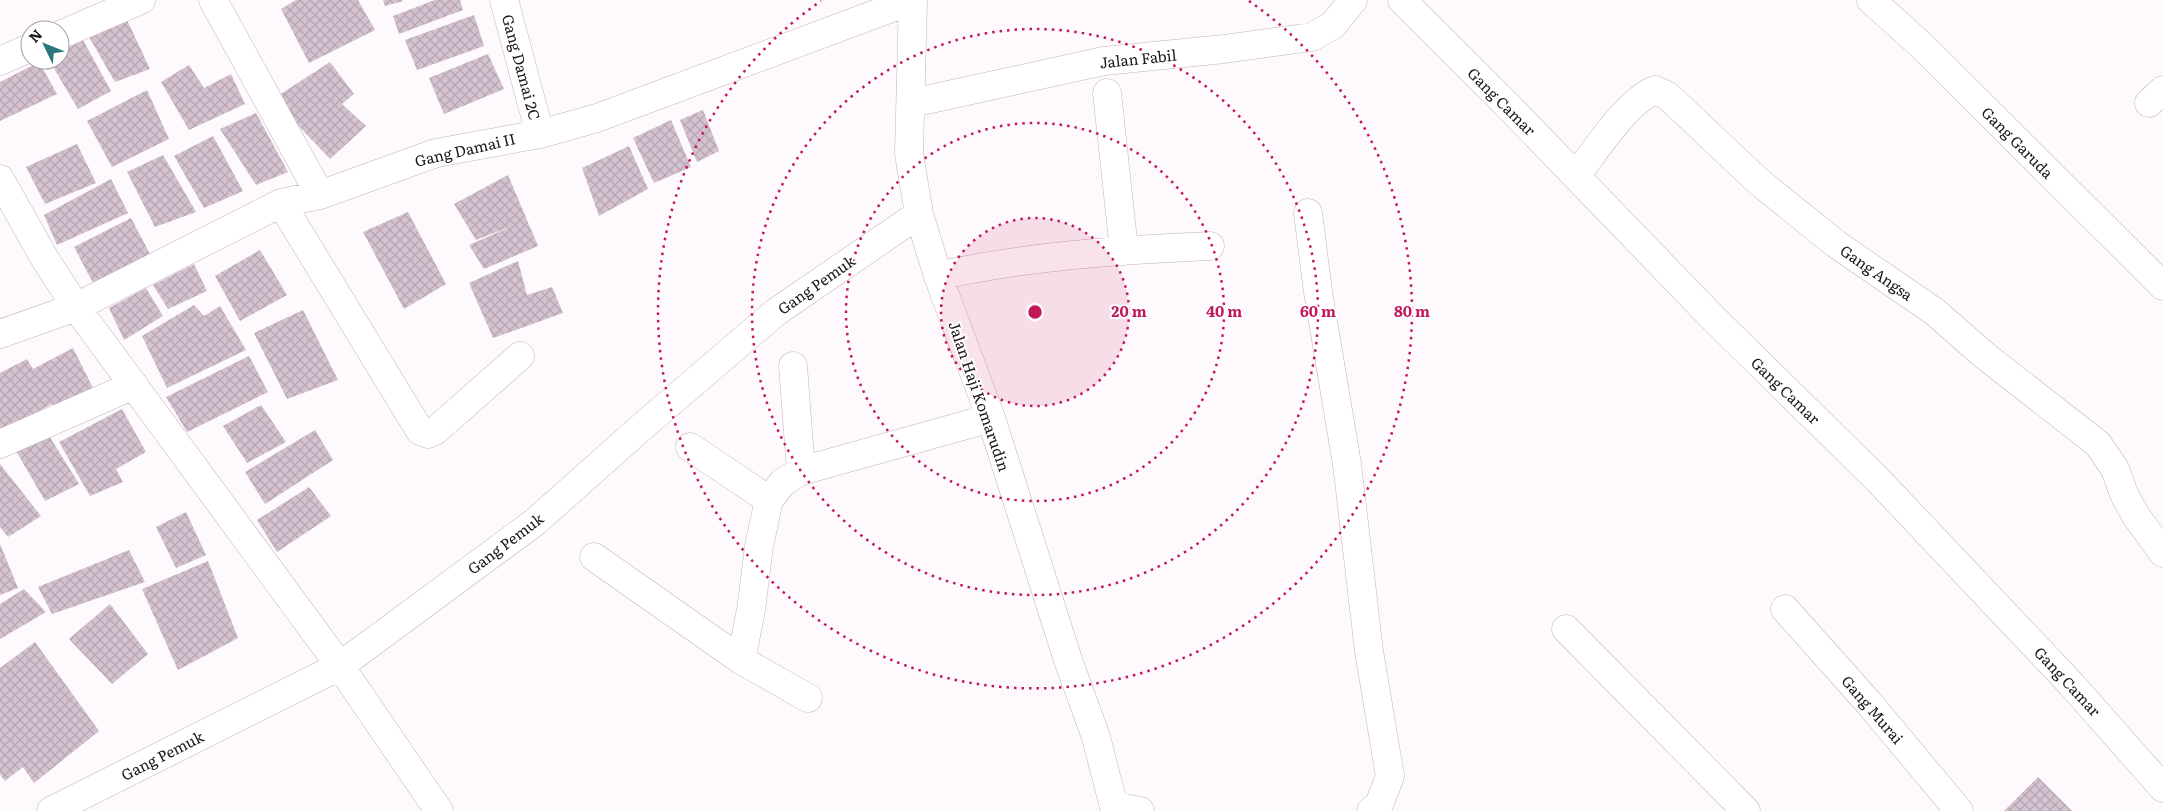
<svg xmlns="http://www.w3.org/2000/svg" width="2163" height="811" viewBox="0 0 2163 811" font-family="Literata,serif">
  <defs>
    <pattern id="building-cross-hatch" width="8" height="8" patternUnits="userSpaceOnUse" patternTransform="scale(1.25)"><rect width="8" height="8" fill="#d5c2d0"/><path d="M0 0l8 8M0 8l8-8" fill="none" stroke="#b6a6b2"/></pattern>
  </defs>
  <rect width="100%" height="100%" fill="#fdf9fc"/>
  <path fill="url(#building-cross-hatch)" d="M296 0H358L375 30 309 63 281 9Z
    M383 0H402L403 1 385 6Z
    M435 0H460L463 10 399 34 393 16Z
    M474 15 484 46 417 70 405 40Z
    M127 20 150 69 115 82 89 37Z
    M83 40 111 91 78 109 49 60H60V52Z
    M488 54 504 89 444 114 429 78Z
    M39 62 57 94 0 121V82Z
    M330 62 354 94 342 104 366 126 330 159 273 99Z
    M189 65 204 88 231 74 245 104 189 130 161 82Z
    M147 90 169 139 112 167 87 121Z
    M703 110 719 151 697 162 680 120Z
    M256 113 288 172 256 185 220 129Z
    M671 120 691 167 654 183 633 138Z
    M213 136 243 191 204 208 174 156Z
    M77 144 96 183 45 204 26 167Z
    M629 146 648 189 599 216 582 168Z
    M163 155 196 212 155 227 127 172Z
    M508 175 538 246 484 269 469 245 512 226 476 240 454 204Z
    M111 179 128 213 57 245 44 215Z
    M408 212 446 284 404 309 363 232Z
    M131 218 150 254 93 283 74 247Z
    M260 250 287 295 240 321 215 276Z
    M518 261 527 295 552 287 563 313 493 338 469 283Z
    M194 264 207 291 168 309 153 285Z
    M146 288 163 316 124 340 109 308Z
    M194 305 204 316 220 306 246 350 167 388 142 336Z
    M303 310 338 380 287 399 254 333Z
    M73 348 96 394 56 412 52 404 0 432V373L27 359 33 369Z
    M249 356 268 392 187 432 166 397Z
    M261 405 286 442 247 463 223 426Z
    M122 409 146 452 116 469 123 482 90 496 59 442Z
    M315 430 333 460 265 504 245 472Z
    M48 434 79 484 45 501 15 449Z
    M0 464 41 516 8 537 0 527Z
    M309 487 331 516 277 552 257 520Z
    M186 512 206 555 176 568 156 527Z
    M0 544 18 588 0 595Z
    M129 550 145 582 52 614 38 587Z
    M208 561 238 638 178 670 142 589Z
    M24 589 46 612 0 639V604Z
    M110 604 148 654 112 684 69 639Z
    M35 642 99 731 34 783 23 767 5 781 0 774V668Z
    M2038 777 2072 811H2004Z"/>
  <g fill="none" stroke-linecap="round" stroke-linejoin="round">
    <defs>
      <path id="minor" d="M213 0 320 195
        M504 0 540 134
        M913 0 909 154 919 214 938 276 991 418 1068 660 1096 737 1115 811
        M1402 0 1512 110 1712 317 1878 480 2072 685 2163 788
        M1871 0 1921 45 2163 286
        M60 35 141 0
        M0 61 30 48
        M1107 93 1124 250
        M912 103 1104 61 1224 49 1312 37 1333 25 1353 0
        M2149 103 2163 90
        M1576 176C1595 151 1627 101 1655 90L1668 96 1758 181 1836 244 1935 312 1984 355 2098 444 2115 469 2124 494 2136 516 2163 553
        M0 179 45 259 76 307 340 666 439 811
        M281 203 420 431 428 434 435 431 520 356
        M1308 213 1318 292 1347 464 1369 651 1390 776 1379 805 1371 811
        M938 276C1027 256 1119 250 1210 246
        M0 334 76 307 281 203 320 195 436 153 540 134 597 118 913 0
        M793 366 801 471
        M0 444 134 385
        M690 447 769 500
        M594 557 741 660 808 698
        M1785 609 1868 702 1959 811
        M1566 629 1746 811
        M741 660 751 610 759 546 769 500 783 482 801 471 991 418
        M1115 806 1140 811
        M51 811 340 666 535 522 644 425 776 312 919 214"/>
    </defs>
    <use href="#minor" stroke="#c4b2bf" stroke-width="29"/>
    <use href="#minor" stroke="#fff" stroke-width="28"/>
  </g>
  <circle cx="1035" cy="312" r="94" fill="#c2185b" fill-opacity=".12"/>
  <g fill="none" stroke="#c2185b" stroke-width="2.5" stroke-dasharray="2.5 5">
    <circle cx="1035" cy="312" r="94"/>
    <circle cx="1035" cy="312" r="189"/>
    <circle cx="1035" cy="312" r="283"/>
    <path d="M1249 1A377 377 0 1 1 821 1"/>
  </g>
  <g text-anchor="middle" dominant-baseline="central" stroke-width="4" stroke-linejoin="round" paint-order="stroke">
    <g font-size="15" fill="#1c161a" stroke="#fff">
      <text transform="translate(1138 58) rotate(-6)">Jalan Fabil</text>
      <text transform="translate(522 67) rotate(75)">Gang Damai 2C</text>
      <text transform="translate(1502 101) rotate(45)">Gang Camar</text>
      <text transform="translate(2018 142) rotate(45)">Gang Garuda</text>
      <text transform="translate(465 149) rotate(-13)">Gang Damai II</text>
      <text transform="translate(1877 272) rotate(35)">Gang Angsa</text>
      <text transform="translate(816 284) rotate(-35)">Gang Pemuk</text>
      <text transform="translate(1786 390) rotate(44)">Gang Camar</text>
      <text transform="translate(980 396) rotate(71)">Jalan Haji Komarudin</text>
      <text transform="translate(505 543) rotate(-37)">Gang Pemuk</text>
      <text transform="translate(2068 681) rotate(47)">Gang Camar</text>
      <text transform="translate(1873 709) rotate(49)">Gang Murai</text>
      <text transform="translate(162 755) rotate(-27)">Gang Pemuk</text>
    </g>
  </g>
  <circle cx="1035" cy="312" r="8" fill="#c2185b" stroke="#fff" stroke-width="2.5"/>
  <g font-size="15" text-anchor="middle" font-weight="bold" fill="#c2185b" stroke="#fff" stroke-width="4" stroke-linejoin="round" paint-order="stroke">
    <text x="1129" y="317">20 m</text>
    <text x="1224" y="317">40 m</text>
    <text x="1318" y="317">60 m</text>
    <text x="1412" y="317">80 m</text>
  </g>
  <g transform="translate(45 45) rotate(313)"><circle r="24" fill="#ffffff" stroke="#a4a2a3"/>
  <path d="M0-4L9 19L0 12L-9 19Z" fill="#2d767c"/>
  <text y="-8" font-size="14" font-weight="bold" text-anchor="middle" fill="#1c161a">N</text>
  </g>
</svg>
